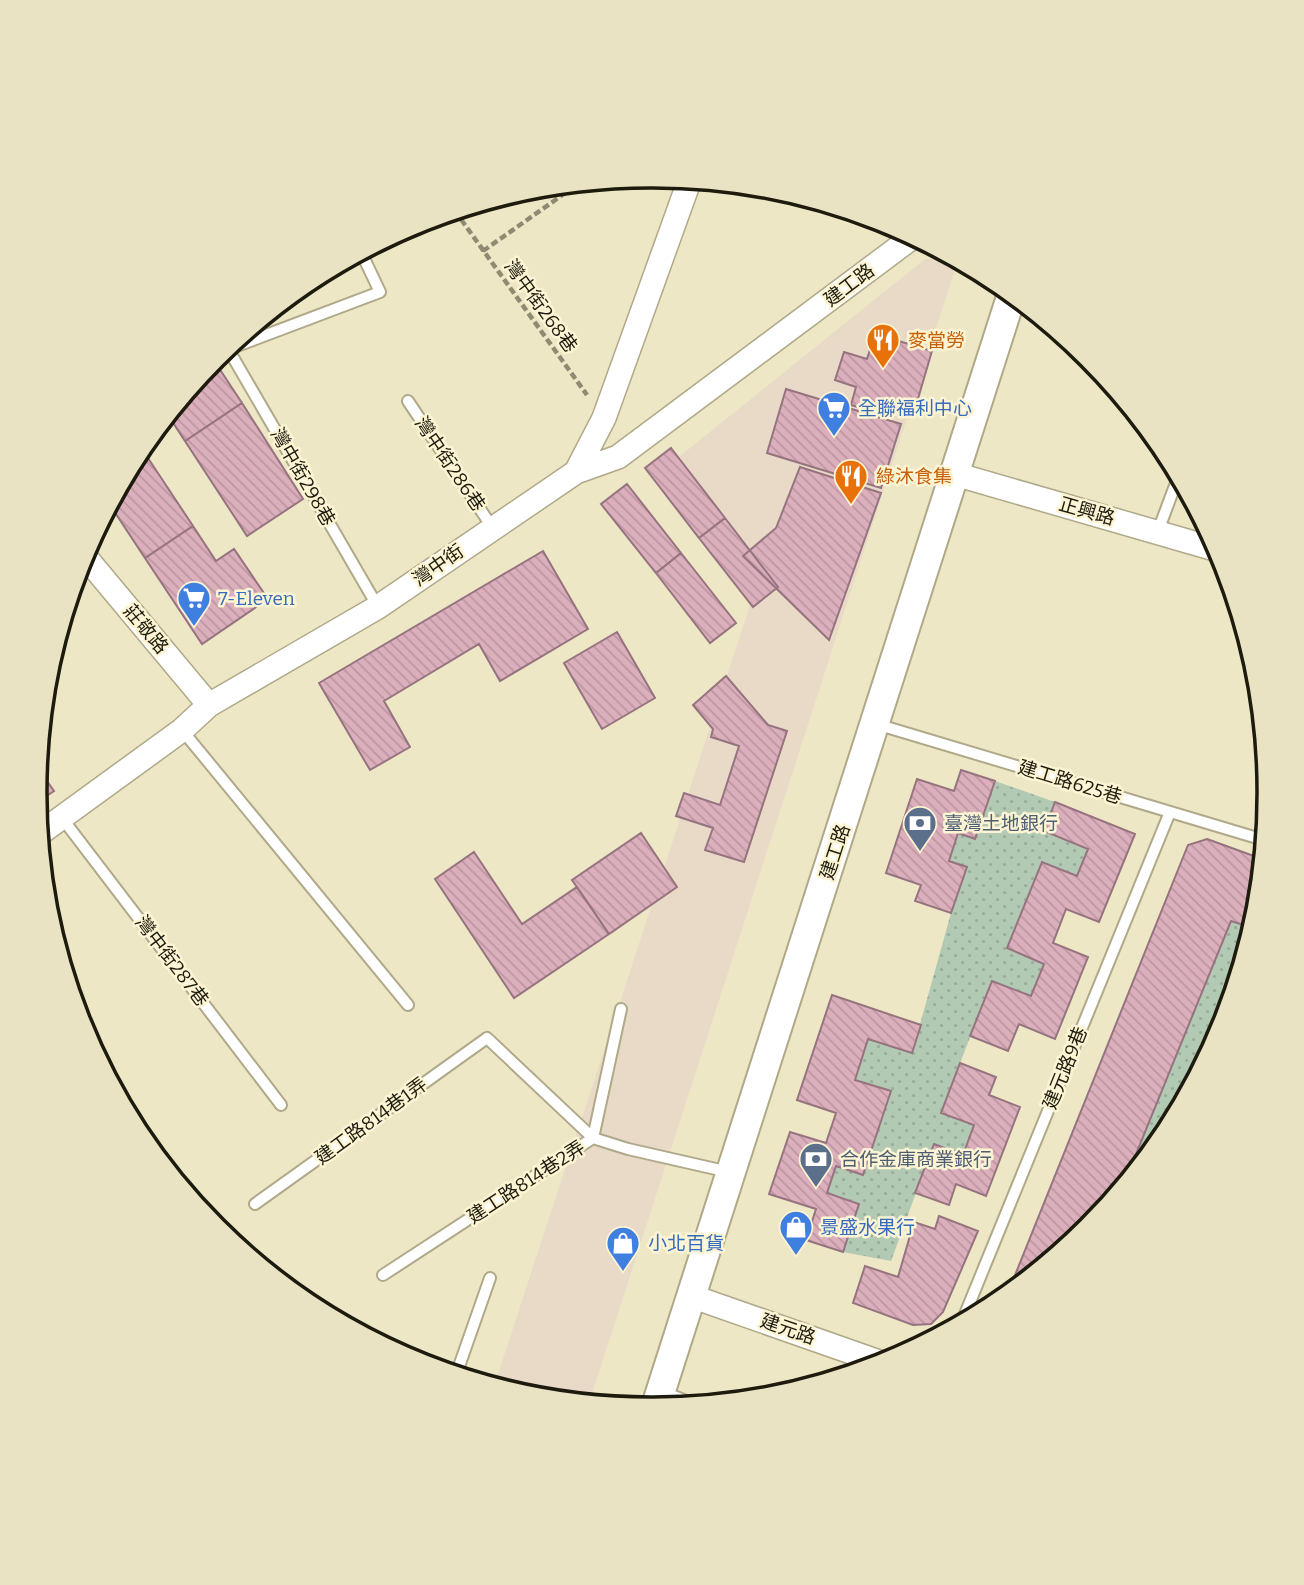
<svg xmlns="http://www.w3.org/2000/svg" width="1304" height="1585" viewBox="0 0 1304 1585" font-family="Bitter,'Noto Sans TC',serif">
  <defs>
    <pattern id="grass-dots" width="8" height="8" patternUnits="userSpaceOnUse" patternTransform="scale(1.75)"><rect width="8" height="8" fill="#b2c9b4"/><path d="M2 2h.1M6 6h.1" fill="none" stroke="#99ac9a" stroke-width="1.8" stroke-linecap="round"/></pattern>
    <pattern id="building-back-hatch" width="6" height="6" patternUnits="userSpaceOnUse" patternTransform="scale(1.75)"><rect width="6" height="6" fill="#dcafbd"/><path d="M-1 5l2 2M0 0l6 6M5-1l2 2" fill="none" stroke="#bc96a1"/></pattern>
  </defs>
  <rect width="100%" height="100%" fill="#eee7c6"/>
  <path fill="#e9dac8" d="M925 259 958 260 589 1403 531 1398 494 1386 757 584 670 464Z"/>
  <path fill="url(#grass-dots)" d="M995 781 1055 802 1044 831 1088 849 1077 876 1042 862 1007 948 1044 964 1031 996 992 981 941 1112 974 1125 963 1155 934 1144 891 1261 843 1252 859 1204 827 1193 836 1166 863 1175 890 1091 855 1080 868 1039 912 1053 951 913 967 868 949 861 958 833Z
    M1231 921 1253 928 1222 1029 1165 1136 1123 1186Z"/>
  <path fill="url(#building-back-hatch)" stroke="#96747f" stroke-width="2" d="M875 334 932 351 915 409 895 404 891 417 851 405 856 387 835 380 844 352 867 359Z
    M213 359 242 403 185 441 168 415Z
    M786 389 901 424 881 488 767 453Z
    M242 403 303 499 247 536 185 441Z
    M671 448 725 518 699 538 645 468Z
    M142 449 193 526 145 558 110 505 137 453Z
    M800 467 881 493 829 640 743 556 776 528Z
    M627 484 681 553 656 573 601 504Z
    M725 518 778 587 753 607 699 538Z
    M193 526 216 561 234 549 268 599 202 644 145 558Z
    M543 551 588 629 500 681 479 644 384 701 410 747 370 770 319 683Z
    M681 553 736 623 710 643 656 573Z
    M617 632 655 698 602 729 564 663Z
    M726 676 768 725 787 731 744 862 705 850 713 828 676 816 684 793 720 805 739 746 711 737 713 729 693 705Z
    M37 767 54 791 36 803 35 792Z
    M961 770 995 781 975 839 958 833 949 861 967 867 951 913 915 901 921 885 886 873 917 779 954 791Z
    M1055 802 1135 834 1099 922 1066 909 1053 943 1088 957 1055 1039 1019 1024 1008 1051 970 1036 992 981 1031 996 1044 964 1007 948 1042 862 1077 876 1088 849 1044 831Z
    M641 833 677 887 609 934 572 880Z
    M1207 839 1262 859 1257 913 1253 928 1231 921 1123 1186 1088 1229 1007 1295 1188 845Z
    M474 852 522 924 577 887 609 934 514 998 435 879Z
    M832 995 921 1025 912 1053 868 1039 855 1080 891 1091 863 1175 836 1166 827 1193 859 1204 843 1252 806 1240 816 1209 769 1194 790 1132 826 1143 836 1113 797 1100Z
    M960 1063 996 1077 989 1095 1020 1107 986 1196 956 1184 949 1205 915 1193 934 1144 963 1155 974 1125 941 1113Z
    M939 1216 978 1231 943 1312 931 1324 913 1325 853 1303 865 1266 898 1277 914 1222 935 1229Z"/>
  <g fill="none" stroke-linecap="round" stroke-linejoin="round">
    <defs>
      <path id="service" d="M227 347 378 607
        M229 349 380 292 361 252
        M408 401 492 527
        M1158 531 1179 475
        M876 724 1264 840
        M182 730 408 1005
        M62 818 281 1105
        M255 1204 487 1038 593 1138 628 1149 729 1172
        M383 1275 593 1138 621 1009
        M961 1324 1170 812
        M456 1375 490 1278
        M663 1392 697 1405"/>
      <path id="minor" d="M576 472 618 457 914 236
        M955 474 1218 550
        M83 554 209 705
        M39 834 182 730 209 705 378 607 576 472 604 418 690 179
        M691 1296 885 1364"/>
      <path id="tertiary" d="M655 1409 1012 294"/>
    </defs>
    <use href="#service" stroke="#b0a989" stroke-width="14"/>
    <use href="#minor" stroke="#b0a989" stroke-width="26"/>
    <use href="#tertiary" stroke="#b0a989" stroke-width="32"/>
    <path stroke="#8f8b73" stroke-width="4.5" stroke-dasharray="7 3.5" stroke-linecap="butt" d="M455 211 587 395
      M483 251 568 191"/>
    <use href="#service" stroke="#fff" stroke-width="10"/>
    <use href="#minor" stroke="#fff" stroke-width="23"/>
    <use href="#tertiary" stroke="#fff" stroke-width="28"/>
  </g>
  <defs>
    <symbol id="restaurant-pin" viewBox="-11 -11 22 30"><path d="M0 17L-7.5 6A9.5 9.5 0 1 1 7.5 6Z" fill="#e8710a" stroke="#fcf4d3"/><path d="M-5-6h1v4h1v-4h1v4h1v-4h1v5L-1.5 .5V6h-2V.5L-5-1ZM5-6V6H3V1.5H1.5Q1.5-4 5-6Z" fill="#fff"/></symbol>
    <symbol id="supermarket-pin" viewBox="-11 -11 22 30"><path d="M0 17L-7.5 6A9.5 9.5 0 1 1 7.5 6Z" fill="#3f7fe0" stroke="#fcf4d3"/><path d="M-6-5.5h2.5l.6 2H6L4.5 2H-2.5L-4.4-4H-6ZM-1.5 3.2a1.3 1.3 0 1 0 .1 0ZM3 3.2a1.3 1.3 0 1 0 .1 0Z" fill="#fff"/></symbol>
    <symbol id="bank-pin" viewBox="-11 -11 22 30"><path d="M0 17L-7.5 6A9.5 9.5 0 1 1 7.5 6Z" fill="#5c6f8a" stroke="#fcf4d3"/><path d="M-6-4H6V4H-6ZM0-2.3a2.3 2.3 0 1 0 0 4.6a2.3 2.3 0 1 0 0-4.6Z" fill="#fff"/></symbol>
    <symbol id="shop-pin" viewBox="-11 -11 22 30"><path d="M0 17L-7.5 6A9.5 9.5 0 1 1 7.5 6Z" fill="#3f7fe0" stroke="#fcf4d3"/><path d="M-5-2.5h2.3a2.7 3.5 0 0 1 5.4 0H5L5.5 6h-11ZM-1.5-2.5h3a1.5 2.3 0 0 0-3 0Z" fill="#fff"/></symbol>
  </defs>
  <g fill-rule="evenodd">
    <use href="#restaurant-pin" x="864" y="321" width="38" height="52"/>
    <use href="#supermarket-pin" x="815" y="389" width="38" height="52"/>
    <use href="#restaurant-pin" x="832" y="457" width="38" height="52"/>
    <use href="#supermarket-pin" x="175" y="579" width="38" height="52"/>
    <use href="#bank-pin" x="901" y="804" width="38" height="52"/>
    <use href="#bank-pin" x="797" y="1140" width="38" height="52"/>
    <use href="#shop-pin" x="777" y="1208" width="38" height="52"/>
    <use href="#shop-pin" x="604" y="1224" width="38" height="52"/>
  </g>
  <g text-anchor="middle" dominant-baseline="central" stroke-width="5" stroke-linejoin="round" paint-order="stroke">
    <g font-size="19" fill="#1d1b0e" stroke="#fcf4d3">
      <text transform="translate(849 285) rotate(-37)">建工路</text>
      <text transform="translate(541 306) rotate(54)">灣中街268巷</text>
      <text transform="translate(450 464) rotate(56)">灣中街286巷</text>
      <text transform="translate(303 477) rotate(60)">灣中街298巷</text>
      <text transform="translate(1087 511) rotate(16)">正興路</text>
      <text transform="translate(438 565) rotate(-35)">灣中街</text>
      <text transform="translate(146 629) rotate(50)">莊敬路</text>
      <text transform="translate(1070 782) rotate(17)">建工路625巷</text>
      <text transform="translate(835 852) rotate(-72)">建工路</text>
      <text transform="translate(172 961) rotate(53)">灣中街287巷</text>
      <text transform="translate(1065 1068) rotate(-68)">建元路9巷</text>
      <text transform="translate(371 1121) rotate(-36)">建工路814巷1弄</text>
      <text transform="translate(526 1182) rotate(-33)">建工路814巷2弄</text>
      <text transform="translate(788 1329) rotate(19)">建元路</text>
    </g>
    <g font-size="19" fill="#c56008" stroke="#fcf4d3" text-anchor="start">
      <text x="908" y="340">麥當勞</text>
      <text x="876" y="476">綠沐食集</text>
    </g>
    <g font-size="19" fill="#366cbe" stroke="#fcf4d3" text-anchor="start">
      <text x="858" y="408">全聯福利中心</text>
      <text x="218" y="598">7-Eleven</text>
      <text x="820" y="1227">景盛水果行</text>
      <text x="648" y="1243">小北百貨</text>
    </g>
    <g font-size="19" fill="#4e5e75" stroke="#fcf4d3" text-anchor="start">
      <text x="944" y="823">臺灣土地銀行</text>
      <text x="840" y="1159">合作金庫商業銀行</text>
    </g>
  </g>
  <path d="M0 0H1304V1585H0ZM651 188H653A604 604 0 0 1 1257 792V793A604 604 0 0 1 653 1397H651A604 604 0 0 1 47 793V792A604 604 0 0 1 651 188Z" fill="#eae3c3" fill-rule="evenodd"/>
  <path fill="none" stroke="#1d1b0e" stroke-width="3.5" d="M651 188H653A604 604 0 0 1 1257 792V793A604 604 0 0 1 653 1397H651A604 604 0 0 1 47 793V792A604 604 0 0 1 651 188Z"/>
</svg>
